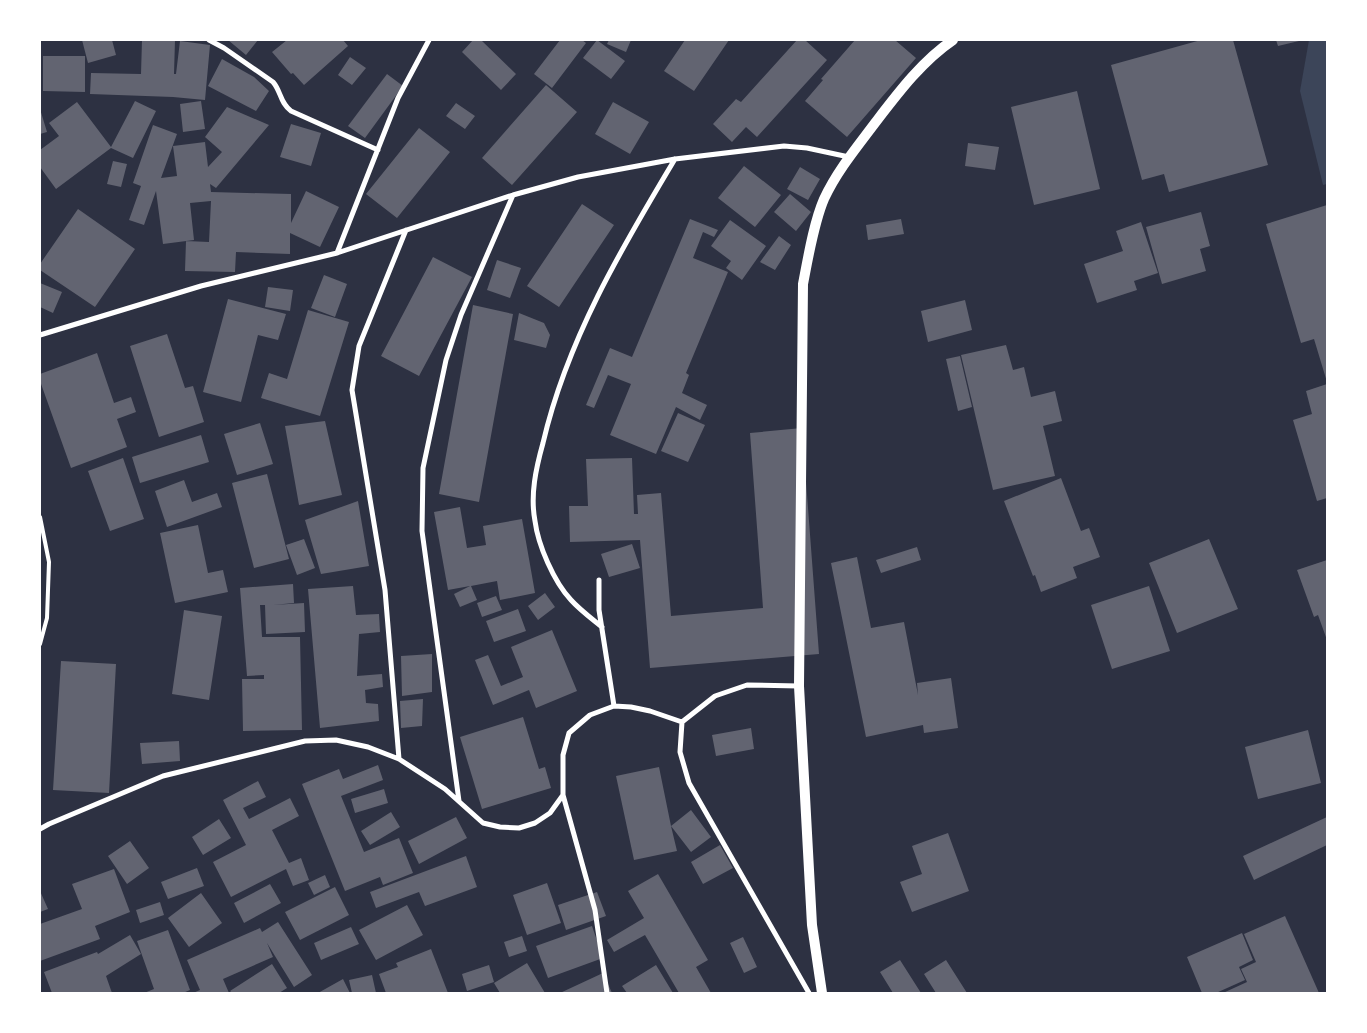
<svg xmlns="http://www.w3.org/2000/svg" width="1367" height="1033" viewBox="0 0 1367 1033" font-family="'Source Sans 3',sans-serif">
  <rect width="100%" height="100%" fill="#2d3142"/>
  <path fill="#3c4559" d="M1309 40H1327V184L1323 185 1300 91Z"/>
  <path fill="#626471" d="M82 40H112L116 55 88 63Z
    M142 40H175L174 74H176L180 41 210 45 205 100 173 97 90 94 91 73 141 74Z
    M228 40H258L246 55Z
    M287 40H343L348 46 304 85 293 73 291 74 272 52Z
    M473 40H481L516 74 501 90 462 52Z
    M560 40H582L586 43 552 88 534 74Z
    M597 40 625 61 611 79 583 58Z
    M609 40H631L626 52 607 44Z
    M685 40H729L694 91 664 71Z
    M797 40H805L827 60 757 137 746 127 732 142 713 124 736 99 741 102Z
    M855 40H895L916 58 847 137 805 101 823 80 821 79Z
    M1201 40H1233L1268 165 1169 192 1164 174 1142 180 1111 65Z
    M1276 40H1299V41L1278 46Z
    M43 56H85V92L43 91Z
    M350 57 366 68 352 85 338 75Z
    M222 59 254 77 269 91 256 111 208 86Z
    M387 74 403 86 365 138 348 126Z
    M546 85 577 112 512 185 482 158Z
    M1077 91 1100 189 1034 205 1011 107Z
    M135 101 156 111 133 158 111 148 56 189 40 167V150L59 136 49 123 77 102 111 147Z
    M201 101 205 129 183 132 180 104Z
    M613 102 649 122 630 154 595 134Z
    M456 103 475 116 465 129 446 116Z
    M227 107 269 125 216 188 210 184 211 192 291 194V223L306 191 339 207 320 247 290 233V254L236 252 235 272 185 271 186 241 209 242 211 201 190 203 194 240 163 244 156 191 144 225 129 220 141 186 133 183 153 125 177 134 161 178 177 176 173 146 205 142 208 167 222 152 205 137Z
    M40 109 47 132 40 134Z
    M291 124 321 133 311 166 280 157Z
    M419 128 450 152 397 218 366 194Z
    M968 143 999 147 995 170 965 166Z
    M113 161 127 164 121 187 107 184Z
    M744 166 781 195 755 227 718 198Z
    M800 167 820 179 808 200 787 189Z
    M790 194 811 212 796 231 774 212Z
    M582 204 614 225 559 307 527 286Z
    M1327 205V382L1314 339 1301 343 1266 224Z
    M78 209 135 249 95 307 40 270V264Z
    M1201 212 1210 246 1200 249 1206 271 1162 284 1146 227Z
    M690 219 718 230 714 237 703 232 693 258 728 272 686 373 689 375 682 393 707 405 700 420 676 407 656 454 610 435 631 384 608 375 594 408 586 405 610 348 632 357Z
    M901 219 904 234 868 240 866 225Z
    M730 220 766 246 742 280 726 268 731 261 711 246Z
    M1141 222 1158 273 1134 281 1137 290 1097 303 1084 264 1123 251 1116 231Z
    M779 236 791 245 775 270 760 262Z
    M433 257 472 277 419 376 381 356Z
    M497 260 521 268 510 298 487 290Z
    M324 275 347 284 335 317 311 308Z
    M40 283 62 292 53 313 40 307Z
    M268 287 293 290 290 311 265 307Z
    M228 299 286 314 278 340 258 335 241 402 203 392Z
    M965 300 972 330 928 342 921 311Z
    M473 305 513 314 479 502 439 494Z
    M308 310 349 322 320 416 261 398 269 373 287 379Z
    M519 313 544 323 550 335 546 348 514 340Z
    M167 334 185 388 193 386 204 422 159 437 130 346Z
    M1006 345 1013 370 1024 367 1031 397 1055 391 1062 421 1043 426 1055 476 993 490 961 355Z
    M97 353 114 403 131 397 136 412 117 419 127 447 71 468 40 381V374Z
    M960 356 972 407 958 411 946 359Z
    M1327 384V498L1317 501 1293 420 1312 414 1306 391Z
    M678 413 705 425 688 462 661 451Z
    M325 421 342 495 299 505 285 426Z
    M260 423 273 464 237 475 224 434Z
    M802 428 819 654 650 668 640 540 570 542 569 506H588L586 459 632 458 634 514H638L637 495 661 493 671 616 763 608 750 433Z
    M201 435 209 462 140 483 132 457Z
    M123 458 144 519 110 531 88 471Z
    M267 474 289 559 254 568 232 483Z
    M1061 478 1081 531 1089 528 1100 557 1073 567 1077 578 1041 592 1035 575 1033 576 1004 501Z
    M184 480 192 502 217 493 222 507 167 527 155 491Z
    M358 501 369 566 321 574 305 520Z
    M460 507 467 548 486 545 483 526 522 519 535 593 500 600 497 581 471 586 477 600 460 607 454 594 470 586 448 590 434 512Z
    M198 525 208 573 223 570 228 592 175 603 160 533Z
    M304 539 315 568 297 575 286 545Z
    M1209 539 1238 609 1177 633 1149 563Z
    M632 544 640 568 609 577 601 554Z
    M917 547 921 560 881 573 876 560Z
    M857 557 871 628 904 622 918 695 917 683 951 678 958 728 924 733 923 725 866 737 831 563Z
    M1327 560V640L1318 615 1314 617 1297 570Z
    M293 584 294 603 273 605 304 603 305 632 266 634 265 605H260L262 637H300L302 730 243 731 242 679H264V675L247 676 240 588Z
    M353 586 356 615 379 614 380 632 359 634 357 676 382 674 383 687 365 690 366 703 378 704 379 721 320 728 308 589Z
    M1149 586 1170 651 1112 669 1091 605Z
    M545 593 555 607 538 620 528 606Z
    M496 596 502 610 482 617 477 603Z
    M518 609 526 631 494 642 486 621Z
    M184 610 222 616 209 700 172 694Z
    M552 630 577 691 536 708 529 690 493 705 475 660 488 655 501 686 523 677 511 647Z
    M432 654V692L402 696 401 656Z
    M61 661 116 664 109 793 53 790Z
    M423 699 422 726 401 728 400 701Z
    M523 717 539 769 545 767 551 788 482 809 460 737Z
    M751 728 754 749 716 756 712 735Z
    M1308 730 1321 783 1258 799 1245 747Z
    M179 741 180 761 142 764 140 743Z
    M378 765 383 780 341 796 364 852 399 838 413 873 383 885 380 877 345 891 302 784 339 769 343 779Z
    M659 767 671 826 691 810 711 837 691 852 671 826 677 851 634 860 616 776Z
    M258 781 266 797 243 808 249 819 290 798 299 816 272 830 289 863 301 858 309 880 293 886 286 869 231 897 213 862 246 845 223 800Z
    M384 789 388 803 355 813 351 799Z
    M391 812 400 827 370 845 361 831Z
    M456 817 467 838 419 864 408 841Z
    M1327 817V845L1254 880 1243 856Z
    M219 819 231 838 203 855 192 837Z
    M948 833 969 891 912 912 900 882 922 874 912 846Z
    M130 841 149 868 127 884 108 856Z
    M720 845 733 868 703 884 691 862Z
    M466 856 477 887 425 906 419 892 376 908 370 892Z
    M197 868 204 886 168 899 161 882Z
    M114 869 130 912 95 926 100 939 40 961V924L82 909 72 884Z
    M658 874 708 960 696 967 711 993H679L645 935 614 952 607 940 644 918 628 891Z
    M325 875 330 887 314 895 308 883Z
    M547 883 561 923 527 935 513 895Z
    M270 884 281 903 244 923 234 903Z
    M335 887 349 915 300 940 285 912Z
    M40 891 48 909 40 912Z
    M597 892 606 916 566 930 558 905Z
    M201 893 222 923 189 947 168 918Z
    M160 902 164 915 140 923 136 910Z
    M407 905 423 935 376 960 359 930Z
    M1285 916 1319 993H1223L1247 982 1241 969 1256 962 1244 934Z
    M278 922 312 975 294 987 267 943 273 957 223 979 229 993H193L200 990 187 960 260 928 262 932Z
    M592 926 603 958 548 978 536 946Z
    M351 927 359 944 321 960 314 943Z
    M168 930 190 990 183 993H144L154 989 137 941Z
    M1242 933 1253 960 1239 967 1245 980 1216 993H1202L1187 957Z
    M130 935 141 954 106 976 112 993H52L44 972 97 952 98 954Z
    M522 936 527 951 509 957 504 942Z
    M743 937 757 967 744 973 730 943Z
    M431 949 448 993H386L379 974 398 967 396 963Z
    M900 960 921 993H893L880 972Z
    M946 960 967 993H936L924 974Z
    M527 963 545 993H500L494 983Z
    M272 964 287 988 279 993H232L230 991Z
    M489 965 494 982 467 991 462 974Z
    M656 965 673 993H627L622 986Z
    M603 973 612 993H560Z
    M372 975 376 993H352L349 980Z
    M343 979 350 993H318Z"/>
  <g fill="none" stroke-linecap="round" stroke-linejoin="round">
    <path stroke="#fff" stroke-width="4" d="M40 517 49 562 47 618 40 644"/>
    <path stroke="#fff" stroke-width="5" d="M209 40 224 48 273 82C281 91 280 103 291 111L378 150
      M337 253 398 98 429 40
      M40 335 201 286 337 253 513 195 578 177 675 159 784 146 807 148 849 157
      M599 580V610L614 706
      M602 627C591 618 580 610 571 600 554 582 538 545 535 521 530 495 536 468 543 443 567 340 621 249 675 159
      M799 686 747 685 715 696 682 722 680 752 689 783 809 993
      M399 759 385 590 352 390 359 346 406 230
      M563 795 595 910 607 993
      M459 801 422 531 423 468 446 360 461 315 513 195
      M40 829 49 824 163 776 305 741 336 740 368 747 399 759 445 789 483 823 500 827 519 828 535 823 550 813 563 795V755L569 733 590 715 614 706 631 707 650 711 682 722"/>
    <path stroke="#fff" stroke-width="10" d="M822 993 812 925 799 686 803 284C808 258 814 222 824 199 837 171 857 147 875 123 898 93 922 61 953 40"/>
  </g>
  <rect width="1367" height="1033" fill="none" stroke="#ffffff" stroke-width="82"/>
</svg>
